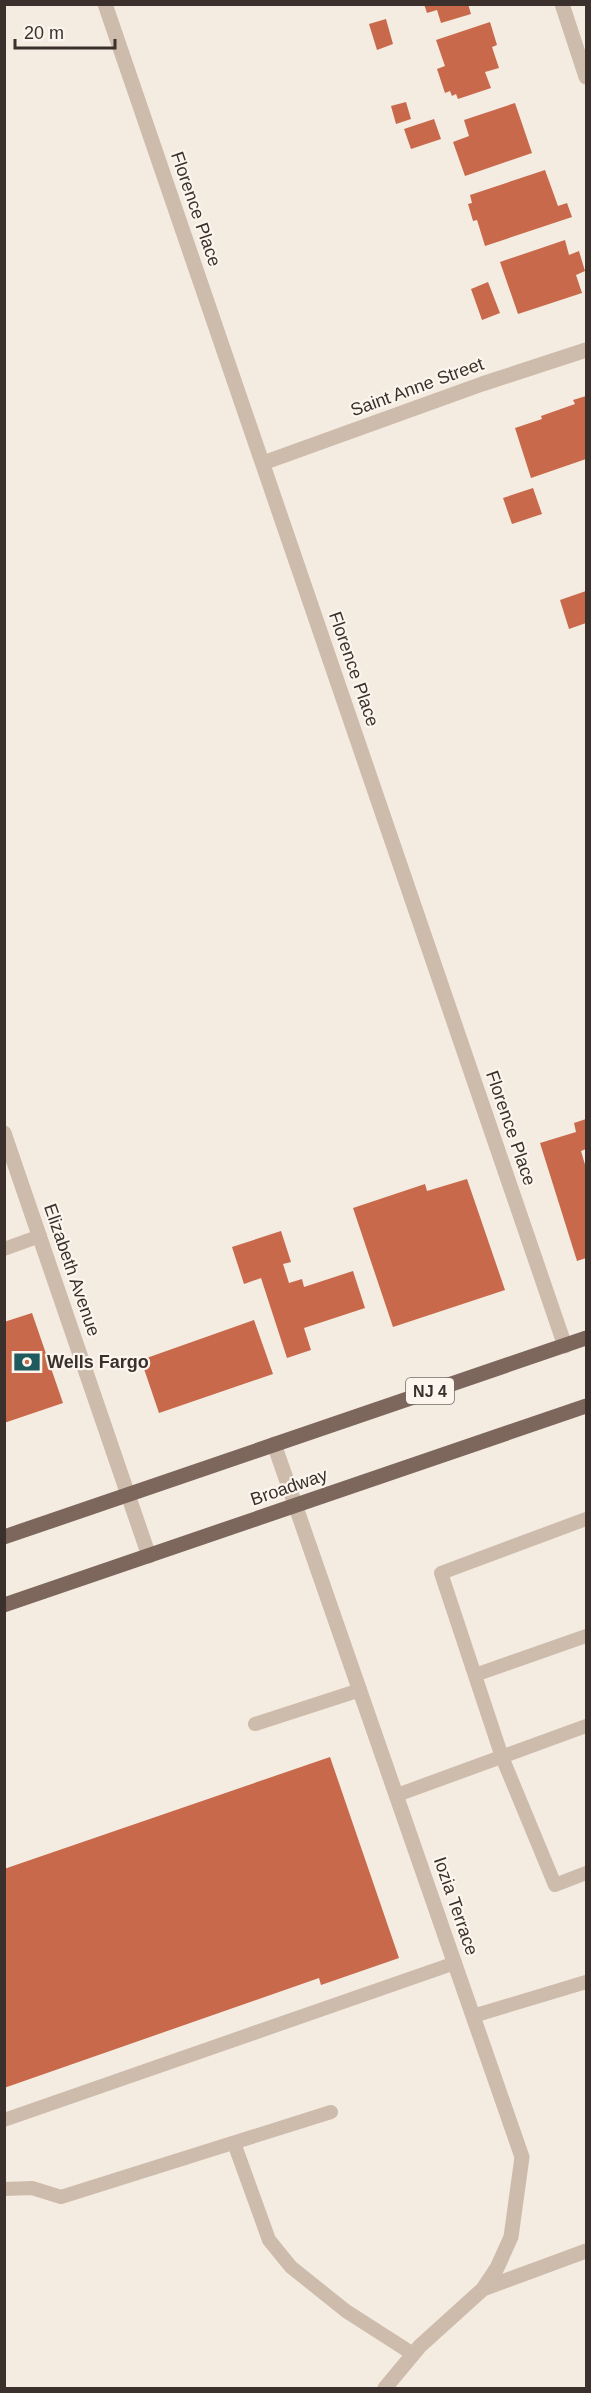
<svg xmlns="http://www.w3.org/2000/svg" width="591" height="2393" viewBox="0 0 591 2393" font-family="Helvetica,sans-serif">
  <rect width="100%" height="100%" fill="#f4ebe1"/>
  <path fill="#c8694b" d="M424 4H468L471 14 441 23 437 10 427 13Z
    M386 19 393 44 377 50 369 24Z
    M490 22 497 45 492 47 499 68 485 72 491 88 458 99 456 94 452 96 450 91 445 93 437 69 445 66 436 40Z
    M406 102 411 119 396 124 391 106Z
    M515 103 532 153 465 176 453 142 469 136 464 120Z
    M434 119 441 139 411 149 404 129Z
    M545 170 558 206 567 203 572 217 485 246 477 220 473 221 468 204 472 203 470 195Z
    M565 240 569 255 579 251 585 271 576 275 582 293 518 314 500 262Z
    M488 282 500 313 482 320 471 289Z
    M586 396V459L531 478 515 428 542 419 541 416 575 404 573 400Z
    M533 488 542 514 512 524 503 498Z
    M586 591V623L569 629 560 600Z
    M586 1119V1149L581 1151 586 1168V1258L577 1261 540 1143 576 1132 574 1123Z
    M467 1179 505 1290 393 1327 353 1208 425 1184 427 1191Z
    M281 1231 291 1262 283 1264 289 1283 302 1279 304 1287 353 1271 365 1308 304 1328 311 1350 287 1358 261 1278 244 1284 232 1247Z
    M32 1313 63 1403 4 1423V1322Z
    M254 1320 273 1374 159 1413 141 1360Z
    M330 1757 399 1958 321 1985 319 1978 4 2088V1869Z"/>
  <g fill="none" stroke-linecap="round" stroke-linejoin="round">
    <path stroke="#cdbbac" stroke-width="14" d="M4 1249 40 1236
      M586 1519 441 1573 502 1757 555 1885 586 1873
      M475 1675 586 1636
      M255 1724 360 1690
      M397 1795 586 1726
      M473 2016 586 1982
      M4 2120 455 1963
      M234 2143 269 2240 291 2267 346 2311 413 2354
      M4 2189 32 2188 61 2197 331 2112"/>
    <path stroke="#cdbbac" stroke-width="15" d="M105 4 565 1346
      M562 4 586 77
      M263 463 482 384 586 350
      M4 1133 149 1556
      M274 1444 522 2157 511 2237 497 2268 483 2289 420 2346 385 2388
      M483 2289 586 2251"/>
    <path stroke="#7d675c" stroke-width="15" d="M4 1537 586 1338
      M4 1605 586 1406"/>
  </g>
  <defs>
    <symbol id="bank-bare" viewBox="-9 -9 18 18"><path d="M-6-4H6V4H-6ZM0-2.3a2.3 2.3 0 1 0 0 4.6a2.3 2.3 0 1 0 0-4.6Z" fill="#1f5a5e" stroke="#fbf5ee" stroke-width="2.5" paint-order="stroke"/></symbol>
  </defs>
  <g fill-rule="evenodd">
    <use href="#bank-bare" x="8" y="1343" width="38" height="38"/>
  </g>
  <g text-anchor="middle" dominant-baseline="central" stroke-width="4.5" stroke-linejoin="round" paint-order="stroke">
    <rect fill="#fbf5ee" stroke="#756b66" stroke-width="1.5" x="406" y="1378" width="48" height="26" rx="4.5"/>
    <g font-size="16" font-weight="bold" fill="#3b302b">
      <text x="430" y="1391">NJ 4</text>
    </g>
    <g font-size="18" fill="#3b302b" stroke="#fbf5ee">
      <text transform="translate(196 209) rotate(71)">Florence Place</text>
      <text transform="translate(417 387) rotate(-20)">Saint Anne Street</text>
      <text transform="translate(354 669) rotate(71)">Florence Place</text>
      <text transform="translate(511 1128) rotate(71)">Florence Place</text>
      <text transform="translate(72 1270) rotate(71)">Elizabeth Avenue</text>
      <text transform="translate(289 1487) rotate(-19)">Broadway</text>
      <text transform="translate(456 1906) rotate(71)">Iozia Terrace</text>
    </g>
    <g font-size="18" font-weight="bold" fill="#3b302b" stroke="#fbf5ee" text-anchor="start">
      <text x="47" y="1362">Wells Fargo</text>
    </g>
  </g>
  <rect width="591" height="2393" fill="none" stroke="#3b302b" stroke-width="12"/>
  <path d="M15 39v9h100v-9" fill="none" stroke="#3b302b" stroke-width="3"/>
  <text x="24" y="39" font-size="18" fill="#3b302b" stroke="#fbf5ee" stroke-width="4.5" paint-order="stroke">20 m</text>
</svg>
